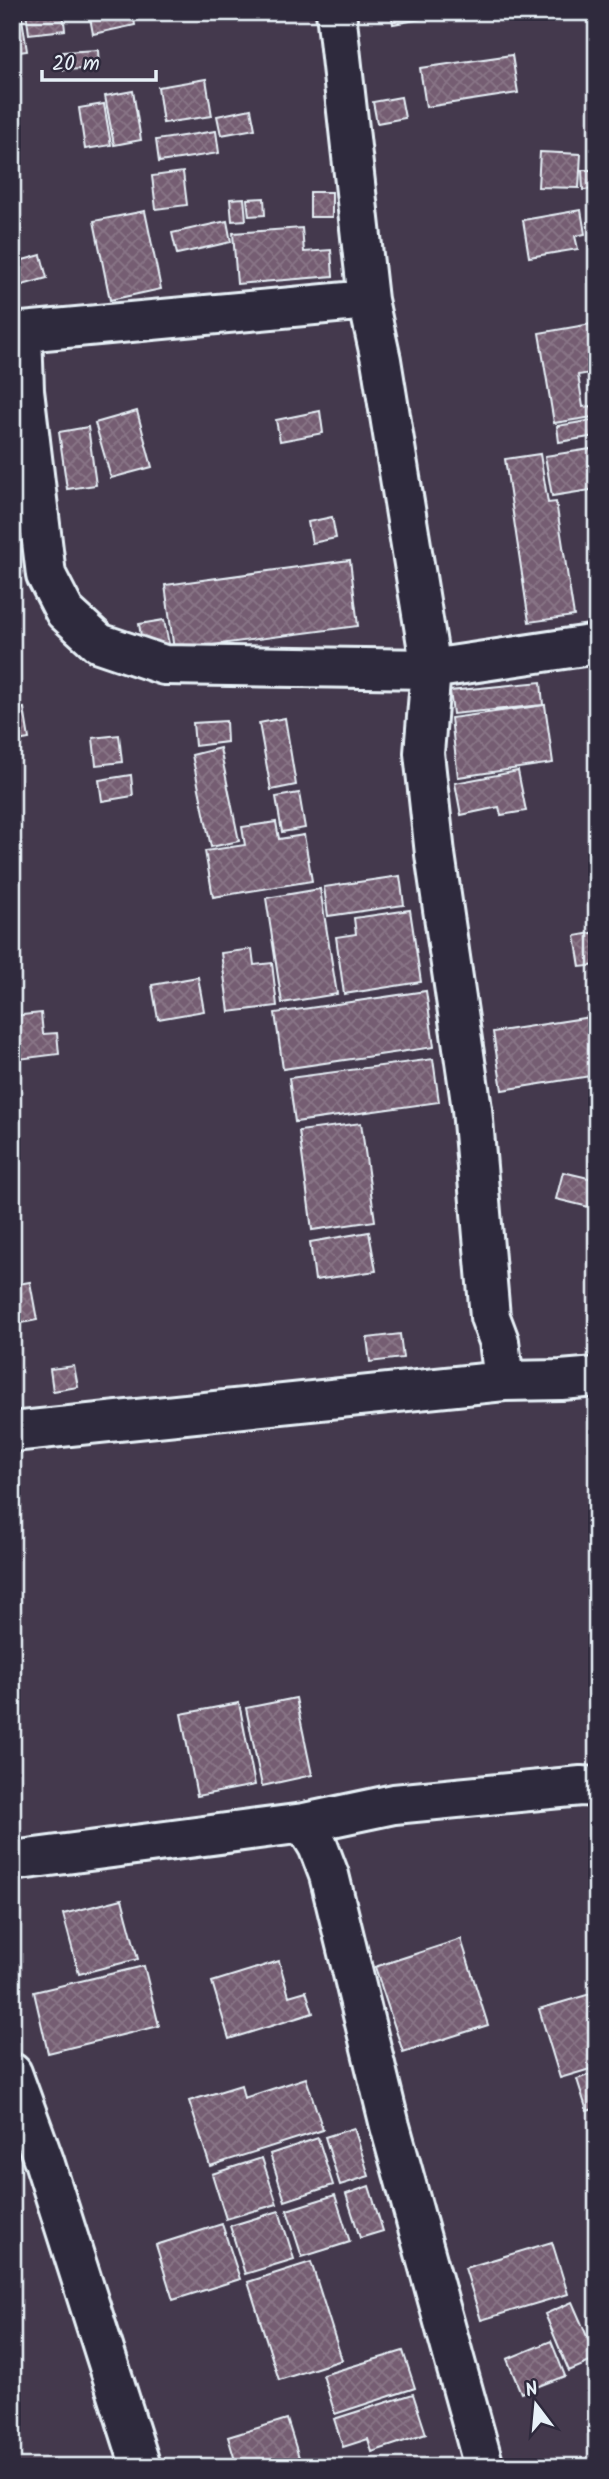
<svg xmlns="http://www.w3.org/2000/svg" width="609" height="2479" viewBox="0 0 609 2479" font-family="Kalam,sans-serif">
  <defs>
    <pattern id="building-cross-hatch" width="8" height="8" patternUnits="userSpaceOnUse" patternTransform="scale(1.75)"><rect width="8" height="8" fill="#755d72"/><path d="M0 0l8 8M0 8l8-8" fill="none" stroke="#897587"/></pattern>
  </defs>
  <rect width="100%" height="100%" fill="#44394d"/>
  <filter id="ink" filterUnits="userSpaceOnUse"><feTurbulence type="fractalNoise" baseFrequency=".0143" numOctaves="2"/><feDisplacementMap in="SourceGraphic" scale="14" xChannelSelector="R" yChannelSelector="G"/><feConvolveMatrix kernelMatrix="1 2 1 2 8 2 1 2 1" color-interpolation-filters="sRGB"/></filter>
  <g filter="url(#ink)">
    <path fill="url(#building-cross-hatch)" stroke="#e8f1f8" stroke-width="2" d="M12 12H21L27 51 12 53Z
      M26 12H46V14L63 12 65 30 29 34Z
      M89 12H133L135 25 93 34Z
      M391 12H432L433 17 393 24Z
      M98 50 99 68 64 70 63 52Z
      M512 55 518 93 426 107 420 68Z
      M206 79 212 116 163 123 158 87Z
      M133 91 141 140 114 145 105 96Z
      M401 97 405 118 377 123 373 102Z
      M104 104 111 145 85 149 79 108Z
      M251 109 255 129 221 135 217 116Z
      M216 131 219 153 159 162 156 140Z
      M540 152 581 154 579 188 538 187Z
      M582 170H597V189L583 190Z
      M183 172 187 205 156 209 152 176Z
      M310 192H332V217H310Z
      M244 198 246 220 232 221 230 199Z
      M264 198 265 215 249 216 247 199Z
      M581 210 585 234 575 236 578 249 529 257 523 220Z
      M145 211 161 289 110 300 94 221Z
      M227 221 231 242 177 254 172 233Z
      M302 228 304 252 331 250 333 276 237 284 233 233Z
      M41 255 47 278 12 288V263Z
      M597 323V372L578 375 583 407 591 406 593 417 554 423 539 333Z
      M597 378V418L590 379Z
      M137 411 152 467 111 478 95 423Z
      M320 411 323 433 280 441 276 420Z
      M594 420 596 436 559 442 557 426Z
      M88 427 96 485 67 489 59 432Z
      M597 448V489L552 496 545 456Z
      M540 454 548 503 556 502 574 616 529 622 505 459Z
      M332 517 336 538 312 543 308 522Z
      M350 560 358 626 174 650 165 585Z
      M164 620 170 649 144 653 139 624Z
      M12 651 20 701 12 702Z
      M541 682 543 705 453 714 450 691Z
      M545 705 553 763 458 777 451 718Z
      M24 708 29 739 12 742V710Z
      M285 718 296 785 271 790 259 723Z
      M226 721 227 742 195 746 193 723Z
      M119 735 122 762 96 765 93 738Z
      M220 748 239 841 211 847 192 755Z
      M518 771 526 811 501 815 499 807 461 815 455 783Z
      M131 775 133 796 102 801 99 780Z
      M299 793 305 828 282 832 276 797Z
      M276 822 279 839 304 835 312 881 213 897 205 851 245 845 242 827Z
      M400 876 404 905 328 916 324 887Z
      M320 889 337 994 282 1003 266 898Z
      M410 910 421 982 344 994 336 937 356 934 354 918Z
      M597 932V965L580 967 575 936Z
      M252 949 254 965 272 963 277 1006 229 1012 221 953Z
      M198 977 204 1011 158 1019 152 985Z
      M426 991 434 1047 283 1069 275 1013Z
      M41 1013 43 1034 57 1033 59 1054 19 1059 13 1016Z
      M597 1016V1075L502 1090 493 1032Z
      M433 1059 439 1102 295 1122 289 1078Z
      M361 1123 375 1221 312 1230 299 1131Z
      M563 1172 597 1180V1209L556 1199Z
      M369 1232 376 1271 315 1280 310 1242Z
      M30 1282 37 1320 12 1325V1285Z
      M400 1334 403 1358 370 1362 367 1338Z
      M74 1366 78 1387 53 1391 50 1369Z
      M296 1698 312 1775 262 1786 246 1708Z
      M239 1703 255 1785 197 1796 181 1714Z
      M122 1899 138 1959 79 1974 63 1914Z
      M461 1939 488 2025 403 2052 375 1967Z
      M279 1961 289 1996 306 1991 313 2013 229 2039 212 1982Z
      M144 1966 159 2026 48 2053 34 1992Z
      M597 1992V2067L560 2078 539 2009Z
      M597 2072V2108L587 2111 577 2079Z
      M306 2078 323 2130 210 2166 189 2101 241 2085 244 2098Z
      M354 2128 369 2176 340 2185 325 2137Z
      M318 2138 333 2185 285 2201 270 2154Z
      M262 2158 277 2204 226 2219 212 2174Z
      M369 2186 383 2231 360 2238 346 2194Z
      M335 2195 350 2242 302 2257 287 2210Z
      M279 2211 294 2259 245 2274 230 2226Z
      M222 2224 240 2279 173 2300 156 2245Z
      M552 2242 568 2294 481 2320 465 2268Z
      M311 2262 342 2360 279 2380 248 2282Z
      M572 2302 597 2359 569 2371 545 2314Z
      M551 2341 565 2376 521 2393 507 2359Z
      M403 2351 415 2388 335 2414 323 2375Z
      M413 2394 426 2434 372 2452 368 2439 343 2447 334 2419Z
      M287 2419 302 2467H237L228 2437Z"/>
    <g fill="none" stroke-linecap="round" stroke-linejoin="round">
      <defs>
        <path id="minor" d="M336 12 368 300 381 360 431 669 597 644
          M12 333 368 300
          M22 333 24 390 46 575 65 612 99 643 164 665 431 669 424 753 435 854 472 1109 490 1317 499 1341 504 1381 561 1380 597 1377
          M12 1432 504 1381
          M304 1823 394 1804 581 1786 597 1787
          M12 1861 304 1823 318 1846 329 1875 390 2126 484 2467
          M12 2073 44 2161 141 2467"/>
      </defs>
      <use href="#minor" stroke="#e8f1f8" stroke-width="44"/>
      <use href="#minor" stroke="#2f2a3d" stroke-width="38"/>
    </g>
  </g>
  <rect width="609" height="2479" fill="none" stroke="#2f2a3d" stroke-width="42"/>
  <rect x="21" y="21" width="567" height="2437" fill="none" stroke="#e8f1f8" stroke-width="2.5" filter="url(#ink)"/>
  <g transform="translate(536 2405) rotate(344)" stroke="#2f2a3d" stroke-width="5" paint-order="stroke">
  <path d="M0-5L12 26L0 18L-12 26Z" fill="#e8f1f8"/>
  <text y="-10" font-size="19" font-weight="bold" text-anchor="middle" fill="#e8f1f8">N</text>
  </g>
  <path d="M42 70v10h114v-10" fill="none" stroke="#e8f1f8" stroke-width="3.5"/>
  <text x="52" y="70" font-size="21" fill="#e8f1f8" stroke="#2f2a3d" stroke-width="5" paint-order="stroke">20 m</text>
</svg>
